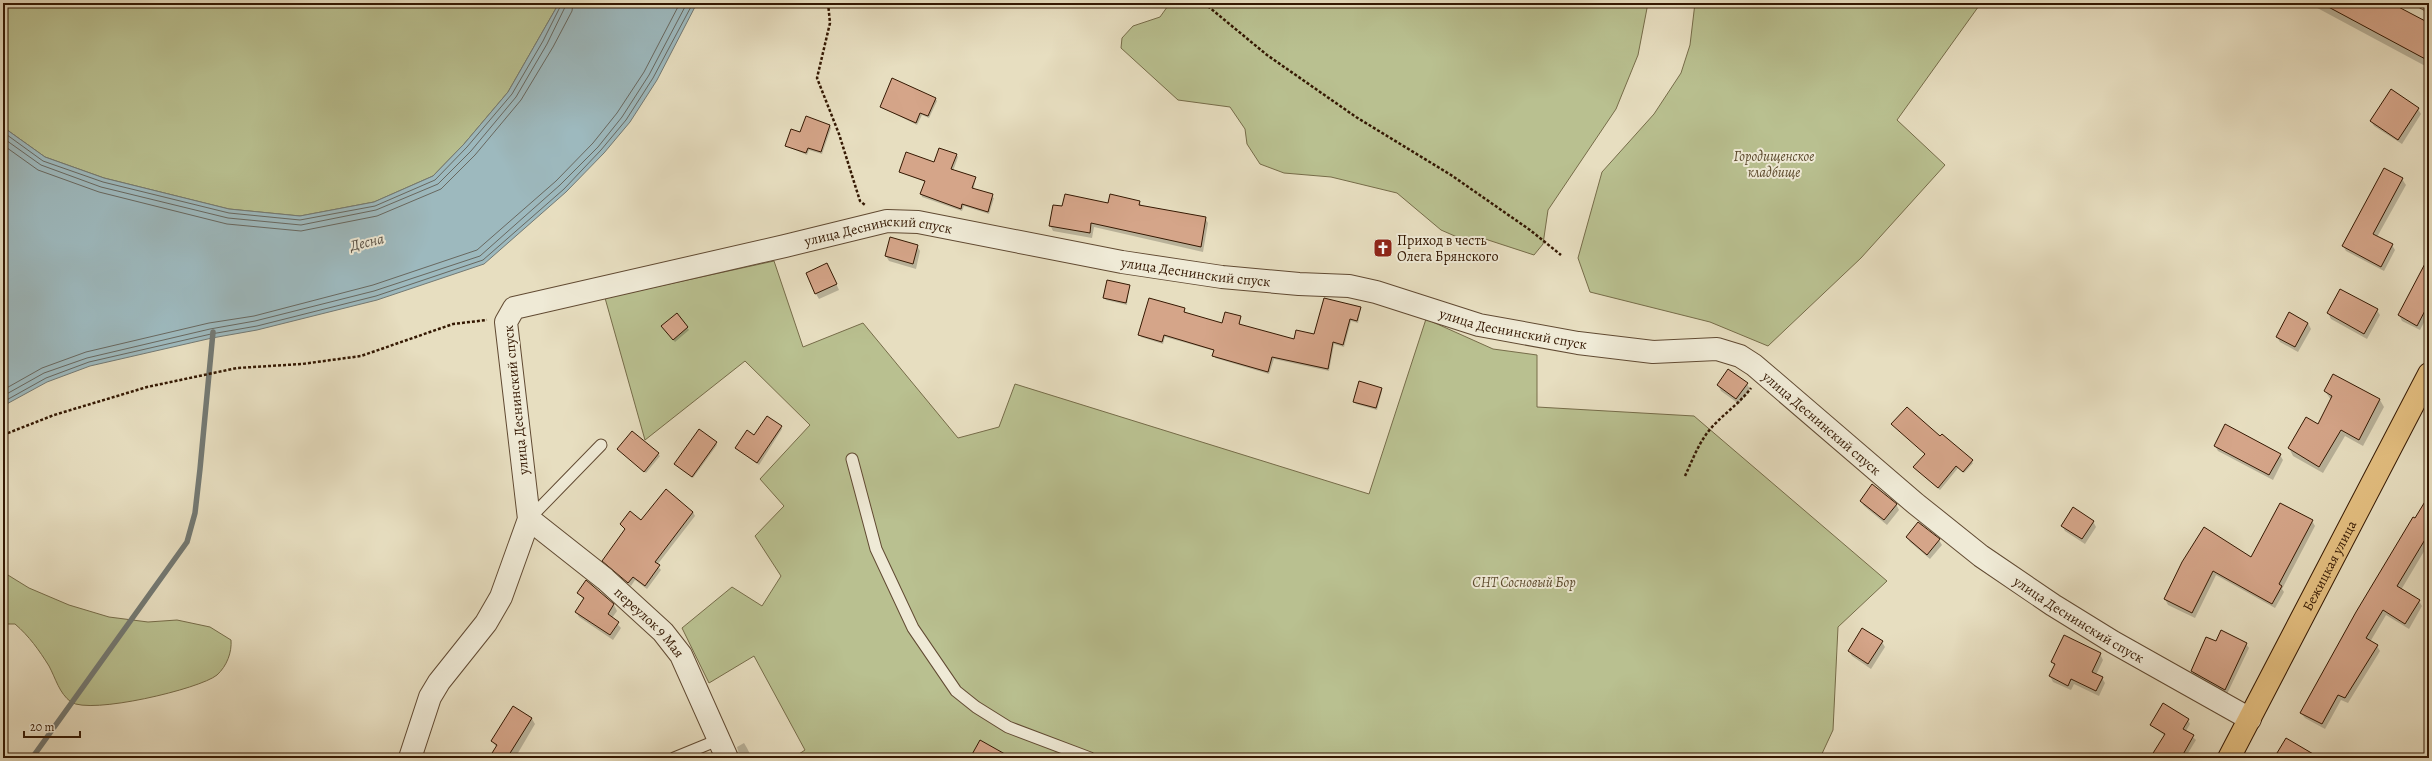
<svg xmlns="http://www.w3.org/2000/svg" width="2432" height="761" viewBox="0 0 2432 761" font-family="Alegreya,serif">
  <rect width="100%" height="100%" fill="#e7dec0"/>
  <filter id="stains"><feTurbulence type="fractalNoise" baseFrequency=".005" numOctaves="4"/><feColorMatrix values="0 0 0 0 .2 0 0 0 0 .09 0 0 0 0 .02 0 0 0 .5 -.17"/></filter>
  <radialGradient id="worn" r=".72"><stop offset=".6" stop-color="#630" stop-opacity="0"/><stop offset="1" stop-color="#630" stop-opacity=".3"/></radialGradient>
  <path fill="#b9c090" stroke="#766c49" d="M3 3H559L508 92 464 144 433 176 374 202 300 216 229 209 104 178 45 157 3 127Z
    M1170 3H1648L1638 55 1616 109 1548 210 1543 244 1534 255 1482 238 1464 240 1441 230 1397 193 1331 177 1284 173 1260 164 1247 144 1245 129 1230 107 1178 100 1121 48 1122 38 1133 26 1160 17Z
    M1695 3H1981L1897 120 1945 165 1861 258 1768 346 1710 322 1590 292 1578 258 1602 172 1654 114 1681 73 1690 45Z
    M774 261 803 347 863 323 958 438 999 427 1015 384 1369 494 1426 319 1493 349 1537 355V407L1694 416 1887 581 1838 627 1833 730 1820 758H793L805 750 754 656 709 683 682 628 732 587 762 606 781 576 755 536 784 506 760 479 810 425 745 361 645 440 605 298Z
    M3 572 29 588 69 605 109 617 148 622 177 620 210 627 231 640C232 652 227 666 217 675 200 689 90 715 71 702 59 693 56 679 49 666 39 650 29 636 15 624H3Z"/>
  <path fill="#9db9be" stroke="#737973" d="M559 3H697L657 80 630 122 604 153 566 192 484 264 377 300 257 330 212 338 90 366 47 382 3 406V127L45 157 104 178 229 209 300 216 374 202 433 176 464 144 508 92Z"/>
  <path fill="#0003" d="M2308 3H2389L2429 25V68Z
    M935 98 937 101 929 118 922 115 917 125 881 107Z
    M2418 109 2421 114 2402 144 2374 126 2371 121Z
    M830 125 831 128 822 154 809 150 807 155 786 146 801 134Z
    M956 154 958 157 953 171 975 178 974 189 994 198 989 214 964 206 962 211 922 197 921 194 925 182 900 172 935 163Z
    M2384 169 2402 179 2406 185 2377 237 2392 245 2395 250 2384 271 2346 251 2343 246Z
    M1139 202 1142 206 1205 218 1208 223 1203 252 1094 227 1092 238 1053 231 1050 225 1063 208Z
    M917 246 920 251 916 269 889 261 886 256Z
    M2429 256V313L2420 330 2402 321 2399 315Z
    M830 270 839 290 819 299 816 294Z
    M1129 286 1127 305 1106 300 1104 297Z
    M1361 308 1358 323 1351 321 1344 347 1334 344 1329 371 1274 359 1269 374 1215 358V351L1165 337 1163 344 1141 337 1140 335 1184 309 1185 314 1222 324 1240 317V325L1295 341 1314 336Z
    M2377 310 2380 315 2367 339 2331 319 2328 313Z
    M677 315 689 330 675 342 664 329Z
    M2308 323 2311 329 2298 352 2280 342 2277 337Z
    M1747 384 1750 389 1739 404 1721 391 1718 385Z
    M1381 389 1382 391 1377 410 1356 404 1354 402Z
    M2325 391 2380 400 2384 407 2363 446 2345 436 2323 473 2293 456 2289 448 2318 425 2331 400Z
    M1893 424 1940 437 1973 463 1964 473 1958 468 1940 490 1914 467 1926 454Z
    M781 427 782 429 759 465 736 448 754 437Z
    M632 432 660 456 646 473 618 449Z
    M716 443 717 445 693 478 675 464Z
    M2215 446 2280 455 2283 460 2273 480 2218 451Z
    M2429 496V543L2401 590 2419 601 2422 606 2409 629 2386 615 2370 642 2377 646 2380 651 2348 703 2341 700 2325 729 2305 718 2301 713Z
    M1861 501 1896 504 1899 510 1887 525 1864 506Z
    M693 512 695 516 657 565 661 570 647 589 635 580 631 586 604 561 625 530 621 524Z
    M2093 521 2096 527 2085 544 2065 531 2062 526Z
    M2312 521 2315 526 2282 589 2284 592 2275 608 2216 575 2195 618 2168 605 2165 599 2183 563 2252 558Z
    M1907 537 1939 540 1942 545 1930 559 1910 542Z
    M586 581 614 605 617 611 612 618 621 628 613 640 579 617 576 612 584 600 578 593Z
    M1882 642 1885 647 1871 669 1852 656 1849 651Z
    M2216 643 2246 644 2249 648 2227 694 2194 675 2192 671Z
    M2100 654 2103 660 2096 675 2102 678 2105 683 2099 696 2074 684 2071 690 2053 682 2050 676 2055 666 2052 662Z
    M513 707 532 719 535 724 515 758H490L497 748 492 741Z
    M2188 720 2190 724 2186 731 2196 740 2185 758H2152L2165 736 2151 725Z
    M744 743 747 748 752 758H740L737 747Z"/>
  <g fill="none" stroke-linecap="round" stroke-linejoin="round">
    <path stroke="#686860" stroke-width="1" d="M3 132 43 161 103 182 229 213 300 220 375 206 435 180 467 147 512 94 543 41 562 3
      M3 138 41 165 101 187 228 218 301 225 376 210 438 184 471 151 516 97 547 44 567 3
      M3 145 38 170 99 192 227 224 301 231 377 216 441 189 475 155 521 100 553 47 572 11 573 3
      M3 390 42 368 86 352 209 323 254 316 373 285 477 250 556 181 593 143 617 113 644 72 680 3
      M3 396 44 373 87 358 210 329 255 321 374 291 480 256 560 185 598 147 622 117 649 75 687 3
      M3 402 46 378 89 362 211 334 257 326 376 296 483 260 564 189 601 150 626 120 653 78 693 3"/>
    <path stroke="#737973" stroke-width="5.5" d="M32 758 187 542 195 513 200 469 213 332"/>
  </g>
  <path fill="#d5a589" stroke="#341802" d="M2321 3H2391L2429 23V61Z
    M892 78 936 98 928 116 920 113 916 123 880 107Z
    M2391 89 2419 108 2398 140 2370 121Z
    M806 116 830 125 821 152 808 148 806 153 785 146 791 129 800 132Z
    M939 148 957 154 951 169 976 177 972 188 993 194 988 212 962 204 961 209 920 194 925 181 899 172 906 152 934 162Z
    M2384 168 2403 178 2373 234 2393 244 2381 267 2342 246Z
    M1065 194 1108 203 1110 194 1140 201 1139 205 1206 217 1201 247 1091 223 1090 233 1049 226 1053 205 1062 206Z
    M890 237 918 245 913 264 885 256Z
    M2429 256V303L2417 326 2398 315Z
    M827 263 837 284 815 294 806 273Z
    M1107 280 1130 285 1126 303 1103 298Z
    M2340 289 2378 309 2364 334 2327 313Z
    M1149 298 1185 308 1184 312 1222 323 1225 312 1241 316 1239 324 1294 339 1296 330 1314 334 1324 298 1361 307 1357 321 1350 319 1343 345 1333 342 1328 369 1272 357 1268 372 1212 356 1214 350 1164 335 1162 342 1138 335Z
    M2289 312 2308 323 2295 347 2276 337Z
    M677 313 688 327 673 340 661 326Z
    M1728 369 1748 383 1736 399 1717 385Z
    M2333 374 2380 399 2359 440 2341 430 2319 467 2288 448 2306 417 2318 424 2332 396 2324 391Z
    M1359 381 1382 388 1376 408 1353 402Z
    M1907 407 1940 436 1942 434 1973 460 1963 472 1956 466 1938 488 1913 467 1925 454 1891 424Z
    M767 416 782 426 757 463 735 448 747 430 754 435Z
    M2225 424 2281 454 2269 475 2214 446Z
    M699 429 717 442 692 477 674 464Z
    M632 431 659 453 644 472 617 449Z
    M1872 484 1897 504 1884 520 1860 501Z
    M666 489 693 512 655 562 660 565 645 586 633 577 628 583 602 561 625 529 620 524 630 511 641 520Z
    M2429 495V533L2397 586 2420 600 2405 624 2383 610 2366 638 2378 645 2345 698 2338 695 2322 724 2300 713 2356 612 2413 517 2415 518Z
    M2280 503 2313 520 2279 584 2282 586 2272 604 2213 571 2192 613 2164 599 2182 562 2204 527 2251 557Z
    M2073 507 2094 521 2082 539 2061 526Z
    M1918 522 1940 539 1927 555 1906 537Z
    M586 580 614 604 608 614 619 622 610 635 575 612 584 598 577 593Z
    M1862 628 1883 641 1868 664 1848 651Z
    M2221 630 2247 643 2225 690 2191 671 2206 637 2216 641Z
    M2064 635 2101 653 2092 672 2103 677 2096 691 2071 679 2068 686 2049 676 2055 664 2051 662Z
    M2163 703 2189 719 2183 729 2194 735 2181 758H2150L2165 734 2150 725Z
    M513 706 532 718 507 758H489L497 745 491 741Z
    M2286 738 2320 758H2274Z
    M980 740 1012 758H970Z"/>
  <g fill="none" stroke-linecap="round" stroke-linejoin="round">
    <defs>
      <path id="lane" d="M2423 3 2429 6
        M852 459 876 549 913 628 956 691 976 707 1008 727 1090 758
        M529 519 601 445
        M674 758 718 740"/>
      <g id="street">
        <path id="s1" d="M529 519 605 579 663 632 681 655 727 758"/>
        <path id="s2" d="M410 758 430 697 439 682 486 623 501 597 529 519 506 322 514 308 785 246 887 221 918 222 1122 262 1222 277 1299 284 1349 286 1376 292 1479 325 1578 343 1653 352 1717 349 1740 356 1754 365 1916 504 1981 556 2053 605 2113 642 2250 719"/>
      </g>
      <g id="primary">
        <path id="s3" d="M2229 758 2429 374"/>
      </g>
    </defs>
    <use href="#lane" stroke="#614a32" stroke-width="13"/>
    <use href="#street" stroke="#614a32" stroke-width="24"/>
    <use href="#primary" stroke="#341802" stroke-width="24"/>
    <path stroke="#341802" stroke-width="2.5" stroke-dasharray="3 2" stroke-linecap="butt" d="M828 3 830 23 817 78 839 134 860 201 865 205
      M1204 3 1267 55 1356 117 1451 175 1530 230 1561 255
      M3 435 54 415 147 387 237 368 302 364 361 356 453 324 487 320
      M1685 476C1693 459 1700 439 1714 425 1726 412 1740 403 1751 388"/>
    <use href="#lane" stroke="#efead6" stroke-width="11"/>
    <use href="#street" stroke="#efead6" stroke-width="22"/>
    <use href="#primary" stroke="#e4bf80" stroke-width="22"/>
  </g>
  <defs>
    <symbol id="church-square" viewBox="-11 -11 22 22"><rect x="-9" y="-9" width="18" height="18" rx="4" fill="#8f2418" stroke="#efead6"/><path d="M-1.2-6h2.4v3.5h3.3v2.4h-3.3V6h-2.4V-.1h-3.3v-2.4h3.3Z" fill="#fff"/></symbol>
  </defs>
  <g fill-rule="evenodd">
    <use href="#church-square" x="1372" y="237" width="22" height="22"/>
  </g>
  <g text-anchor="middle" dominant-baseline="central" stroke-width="4" stroke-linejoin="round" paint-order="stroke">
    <g font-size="14" font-style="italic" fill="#5c4a2d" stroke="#efead6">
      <text x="1774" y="156">Городищенское<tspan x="1774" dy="16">кладбище</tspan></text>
      <text x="1524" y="582">СНТ Сосновый Бор</text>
    </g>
    <g font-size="14" fill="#341802" stroke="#efead6">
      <text stroke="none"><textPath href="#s2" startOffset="858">улица Деснинский спуск</textPath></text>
      <text stroke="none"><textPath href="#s2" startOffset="1181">улица Деснинский спуск</textPath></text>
      <text stroke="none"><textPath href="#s2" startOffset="1505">улица Деснинский спуск</textPath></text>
      <text transform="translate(516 400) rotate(-96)">улица Деснинский спуск</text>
      <text stroke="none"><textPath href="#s2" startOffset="1841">улица Деснинский спуск</textPath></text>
      <text stroke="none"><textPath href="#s3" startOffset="217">Бежицкая улица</textPath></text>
      <text stroke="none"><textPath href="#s2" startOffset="2165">улица Деснинский спуск</textPath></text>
      <text stroke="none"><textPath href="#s1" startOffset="159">переулок 9 Мая</textPath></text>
    </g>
    <g font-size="14" fill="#341802" stroke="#efead6" text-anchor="start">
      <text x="1397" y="240">Приход в честь<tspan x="1397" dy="16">Олега Брянского</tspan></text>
    </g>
    <g font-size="15" font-style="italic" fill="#595044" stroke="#efead6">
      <text transform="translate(367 242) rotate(-13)">Десна</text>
    </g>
  </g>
  <rect width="2432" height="761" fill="none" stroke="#e7dec0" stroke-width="16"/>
  <rect x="4" y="4" width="2424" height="753" fill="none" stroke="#341802" stroke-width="2"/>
  <rect x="8" y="8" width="2416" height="745" fill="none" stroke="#341802"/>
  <path d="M24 731v6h56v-6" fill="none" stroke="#341802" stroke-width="2"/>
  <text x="30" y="731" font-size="12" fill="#341802" stroke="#efead6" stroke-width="3" paint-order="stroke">20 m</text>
  <rect width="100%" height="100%" filter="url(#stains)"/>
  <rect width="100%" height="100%" fill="url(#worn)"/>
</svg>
